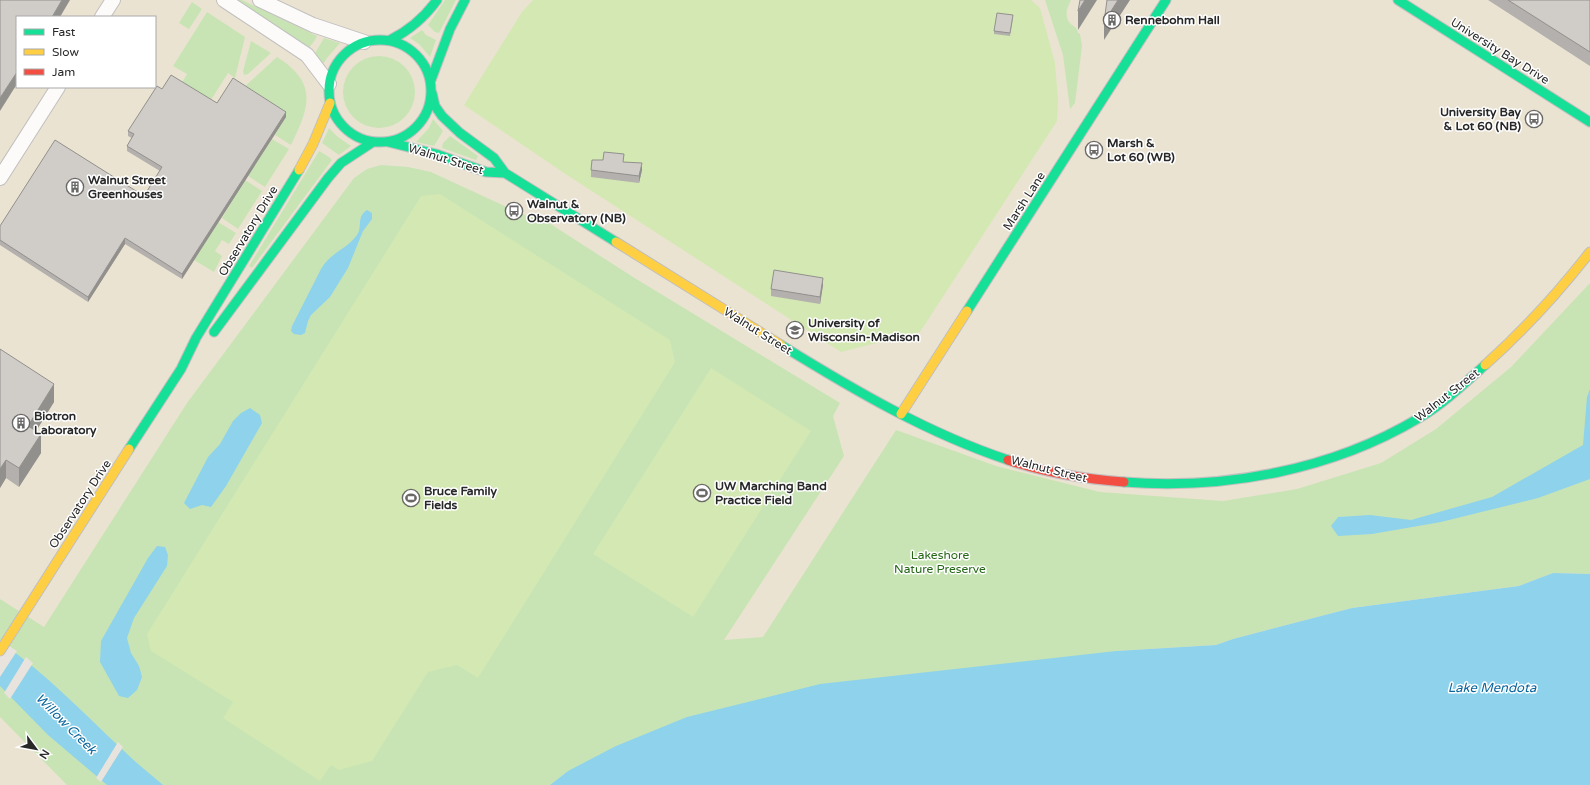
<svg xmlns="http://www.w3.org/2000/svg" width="1590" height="785" viewBox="0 0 1590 785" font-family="'Varela Round',sans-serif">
  <rect width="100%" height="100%" fill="#e8e3dd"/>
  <path fill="#ebe3d1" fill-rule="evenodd" d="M0 0H1590V574L1553 573 1519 586 1352 608 1216 645 568 771 550 785H0ZM17 17H155V87H17Z"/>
  <path fill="#c8e4b4" d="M239 0H242L317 36 315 40 309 48 238 1Z
    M445 0H456L439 33 435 32 428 25Z
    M1045 0H1071C1067 8 1063 17 1072 25 1076 28 1077 28 1078 33L1080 34 1082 46 1075 103 1070 109 1063 55Z
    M192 2 202 9 189 29 179 23Z
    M207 12 245 37 235 78 228 73 209 103 180 86 187 74 173 66Z
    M422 30 426 35 436 40 430 57 419 44 410 38Z
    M324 38 340 43 327 58 323 64 315 53Z
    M251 41 271 53 248 74 244 75 243 71Z
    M343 92a36 36 0 1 1 72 0a36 36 0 1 1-72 0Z
    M277 57C318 83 310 106 291 145L275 135 286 117 242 89Z
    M433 119 443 131 434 146 416 142 429 128Z
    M329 128 338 137 351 146 339 155 322 143Z
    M450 136 478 156 476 160 442 148 443 143Z
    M272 139 289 149 265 187 248 176Z
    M319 151 329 157 332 160 252 268 249 266Z
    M381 165 408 167 431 172 522 214 549 223 633 277 840 403 833 416 844 456 724 640 763 637 896 430 996 466 1100 492 1223 501 1297 489 1381 463 1436 429 1511 367 1590 283V574L1553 573 1519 586 1352 608 1233 639 1216 645 1116 651 568 771 550 785H67L0 717V599L44 627 187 403 354 178 367 169Z
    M245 180 262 191 238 229 222 218Z
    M218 222 236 233 229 244 222 240 215 251 222 256 214 272 194 260Z"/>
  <path fill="#d3e8b2" d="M533 0H1031L1040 8 1055 63 1058 100 1057 121 920 332 841 352 567 175 464 105 522 12Z
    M440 194 670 340 675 362 478 678 457 665 428 672 372 761 339 770 331 765 320 781 223 718 233 702 151 651 147 634 421 196Z
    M711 368 811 431 693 617 593 554Z"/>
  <path fill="#8ed2ec" d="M367 210 372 213V219L363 231 348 268 330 297 311 315 308 321 305 333 301 335 294 334 291 331 292 326 321 269C330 253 347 249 357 235 363 226 356 217 367 210Z
    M1590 389V479L1538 498 1441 522 1372 534 1338 536 1331 526 1338 517 1370 515 1411 520 1492 497 1583 445 1587 397Z
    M250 408 260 415 262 423 226 486 211 507 202 505 190 509 184 503 208 457 220 444 233 421 241 413Z
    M157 546 165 547 168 555 167 566 134 618 127 638 131 653 139 666 142 677 137 690 128 698 119 696 100 662 101 641 148 558Z
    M1553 573 1590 574V785H550L568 771 616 746 687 717 820 684 1116 651 1216 645 1233 639 1352 608 1519 586Z
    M0 642C46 673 83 713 124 751 136 763 150 774 163 785H107L48 735 0 686Z"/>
  <path fill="#e8e3dd" d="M0 640 17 651 0 677Z
    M26 657 33 663 10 699 4 693Z
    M118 742 123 747 101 782 96 778Z"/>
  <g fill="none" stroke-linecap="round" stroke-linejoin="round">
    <defs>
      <path id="street" d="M224 0 307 55 329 84
        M260 0 313 25 364 42
        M102 17 113 0
        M0 178 58 87"/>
      <path id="fast" d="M1398 0 1590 122
        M329 91a51 51 0 1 1 102 0a51 51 0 1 1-102 0Z
        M390 40C410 30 424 18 437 0
        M431 80 450 29 465 0
        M432 93 435 106 442 116 460 133 494 158 505 173 616 242
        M388 142 436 154 486 172 505 173
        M967 311 1166 0
        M214 332 328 178 341 163 373 142
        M781 345C854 390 927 433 1008 460
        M129 449 181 369 196 338 299 170
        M1124 482C1225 490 1332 470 1419 418 1443 404 1464 384 1485 365"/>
      <path id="slow" d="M299 170 313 144 330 103
        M616 242 781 345
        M1485 365C1523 331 1558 293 1590 252
        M901 414 967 311
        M0 651 129 449"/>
      <path id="jam" d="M1008 460C1046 473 1085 479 1124 482"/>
    </defs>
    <use href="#street" stroke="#c1bfbf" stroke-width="16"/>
    <use href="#fast" stroke="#c1bfbf" stroke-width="11"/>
    <use href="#slow" stroke="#c1bfbf" stroke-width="11"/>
    <use href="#jam" stroke="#c1bfbf" stroke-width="11"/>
    <use href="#street" stroke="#fcfbfa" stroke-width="14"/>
    <use href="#fast" stroke="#16e098" stroke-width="9"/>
    <use href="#slow" stroke="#ffcf43" stroke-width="9"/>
    <use href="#jam" stroke="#f24e42" stroke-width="9"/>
  </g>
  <path fill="#b3b0ad" d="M1488 0H1590V66Z
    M1013 18 1010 36 994 34V31Z
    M162 89 217 103 286 117 182 279 125 244 88 302 0 245V226L144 196 160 171 127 151V146L132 138 128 136V131Z
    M624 162 642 170 639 183 591 177V170Z
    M823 285 820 304 771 296V289Z
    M0 349 54 402 36 431 41 453 19 487 6 478 0 488Z"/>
  <path fill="#92908d" d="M62 0H70L60 17H52Z
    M1085 0H1097L1078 30V11Z
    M1118 0H1130L1104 40V22Z
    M17 72V84L0 111V98Z
    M286 112V117L182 279V274Z
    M642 163V170L639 183V176Z
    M125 238V244L88 302V297Z
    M823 278V285L820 304V297Z
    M54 384V402L28 444V426Z
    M41 434V453L19 487V468Z
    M6 460V478L0 488V469Z"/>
  <path fill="#d0cdc9" stroke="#92908d" d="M0 0H62L52 17H17V72L0 98Z
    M1080 0H1085L1078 11Z
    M1107 0H1118L1104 22Z
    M1508 0H1590V52Z
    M997 13 1013 15 1010 33 994 31Z
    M171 75 217 103 233 78 286 112 182 274 125 238 88 297 0 240V226L55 140 144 196 162 167 127 146 134 134 128 131 157 86 162 89Z
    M604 152 624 154 623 162 642 163 639 176 591 170 592 160H603Z
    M774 270 823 278 820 297 771 289Z
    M0 349 54 384 28 426 41 434 19 468 6 460 0 469Z"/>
  <defs>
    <symbol id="building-ring" viewBox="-11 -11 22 22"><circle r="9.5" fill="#fff" stroke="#6b6967" stroke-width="1.5"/><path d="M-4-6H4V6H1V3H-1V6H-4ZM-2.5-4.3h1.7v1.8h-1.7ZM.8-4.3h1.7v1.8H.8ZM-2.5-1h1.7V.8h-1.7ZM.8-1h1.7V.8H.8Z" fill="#6b6967"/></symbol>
    <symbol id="bus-ring" viewBox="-11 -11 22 22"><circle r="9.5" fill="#fff" stroke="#6b6967" stroke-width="1.5"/><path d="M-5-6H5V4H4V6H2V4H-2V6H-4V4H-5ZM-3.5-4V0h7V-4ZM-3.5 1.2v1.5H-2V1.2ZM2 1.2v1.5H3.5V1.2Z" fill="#6b6967"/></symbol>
    <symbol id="university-ring" viewBox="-11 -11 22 22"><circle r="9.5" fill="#fff" stroke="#6b6967" stroke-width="1.5"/><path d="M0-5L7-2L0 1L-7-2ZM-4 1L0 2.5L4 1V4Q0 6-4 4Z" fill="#6b6967"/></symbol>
    <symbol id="stadium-ring" viewBox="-11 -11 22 22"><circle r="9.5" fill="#fff" stroke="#6b6967" stroke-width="1.5"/><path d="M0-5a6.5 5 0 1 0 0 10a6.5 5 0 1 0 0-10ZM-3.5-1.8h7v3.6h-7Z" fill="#6b6967"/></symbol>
  </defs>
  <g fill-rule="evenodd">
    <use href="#building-ring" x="1102" y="10" width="20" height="20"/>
    <use href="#bus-ring" x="1524" y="109" width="20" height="20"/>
    <use href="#bus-ring" x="1084" y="140" width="20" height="20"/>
    <use href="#building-ring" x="65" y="177" width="20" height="20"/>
    <use href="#bus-ring" x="504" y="201" width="20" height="20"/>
    <use href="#university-ring" x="785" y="320" width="20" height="20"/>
    <use href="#building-ring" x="11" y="413" width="20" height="20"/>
    <use href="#stadium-ring" x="692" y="483" width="20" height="20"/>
    <use href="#stadium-ring" x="401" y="488" width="20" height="20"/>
  </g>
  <g text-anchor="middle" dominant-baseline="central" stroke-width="3" stroke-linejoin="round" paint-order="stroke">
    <g font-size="12" font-weight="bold" fill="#282828" stroke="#fff" text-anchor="start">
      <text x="1125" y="20">Rennebohm Hall</text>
      <text x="1521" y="112" text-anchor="end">University Bay<tspan x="1521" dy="14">&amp; Lot 60 (NB)</tspan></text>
      <text x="1107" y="143">Marsh &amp;<tspan x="1107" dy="14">Lot 60 (WB)</tspan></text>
      <text x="88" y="180">Walnut Street<tspan x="88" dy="14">Greenhouses</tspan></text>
      <text x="527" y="204">Walnut &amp;<tspan x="527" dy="14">Observatory (NB)</tspan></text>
      <text x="808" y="323">University of<tspan x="808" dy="14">Wisconsin-Madison</tspan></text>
      <text x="34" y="416">Biotron<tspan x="34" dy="14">Laboratory</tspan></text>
      <text x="715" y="486">UW Marching Band<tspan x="715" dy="14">Practice Field</tspan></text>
      <text x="424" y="491">Bruce Family<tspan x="424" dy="14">Fields</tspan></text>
    </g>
    <g font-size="12" fill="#282828" stroke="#fff">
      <text transform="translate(1500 51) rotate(32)">University Bay Drive</text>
      <text transform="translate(446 159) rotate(17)">Walnut Street</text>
      <text transform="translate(1024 201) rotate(-57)">Marsh Lane</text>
      <text transform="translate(248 231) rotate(-59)">Observatory Drive</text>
      <text transform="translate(758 331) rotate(32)">Walnut Street</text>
      <text transform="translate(1447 395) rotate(-38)">Walnut Street</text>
      <text transform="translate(1049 469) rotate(14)">Walnut Street</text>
      <text transform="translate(80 504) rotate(-57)">Observatory Drive</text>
    </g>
    <g font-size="12" fill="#266717" stroke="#fff">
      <text x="940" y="555">Lakeshore<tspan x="940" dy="14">Nature Preserve</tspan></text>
    </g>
    <g font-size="13" font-style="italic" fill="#09659c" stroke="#fff">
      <text x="1492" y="688">Lake Mendota</text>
      <text transform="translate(66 724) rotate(45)">Willow Creek</text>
    </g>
  </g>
  <rect x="16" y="16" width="140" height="72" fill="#ffffff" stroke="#a9a9a9"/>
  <rect x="24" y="29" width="20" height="6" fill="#16e098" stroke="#a9a9a9"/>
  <text x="52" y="36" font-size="12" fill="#282828">Fast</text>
  <rect x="24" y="49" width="20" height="6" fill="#ffcf43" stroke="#a9a9a9"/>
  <text x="52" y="56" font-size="12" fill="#282828">Slow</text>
  <rect x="24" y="69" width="20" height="6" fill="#f24e42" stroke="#a9a9a9"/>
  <text x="52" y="76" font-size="12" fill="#282828">Jam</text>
  <g transform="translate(36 749) rotate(122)" stroke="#ffffff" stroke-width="3" paint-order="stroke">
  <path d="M0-3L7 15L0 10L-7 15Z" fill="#282828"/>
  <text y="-6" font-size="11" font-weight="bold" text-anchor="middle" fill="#282828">N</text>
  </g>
</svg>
